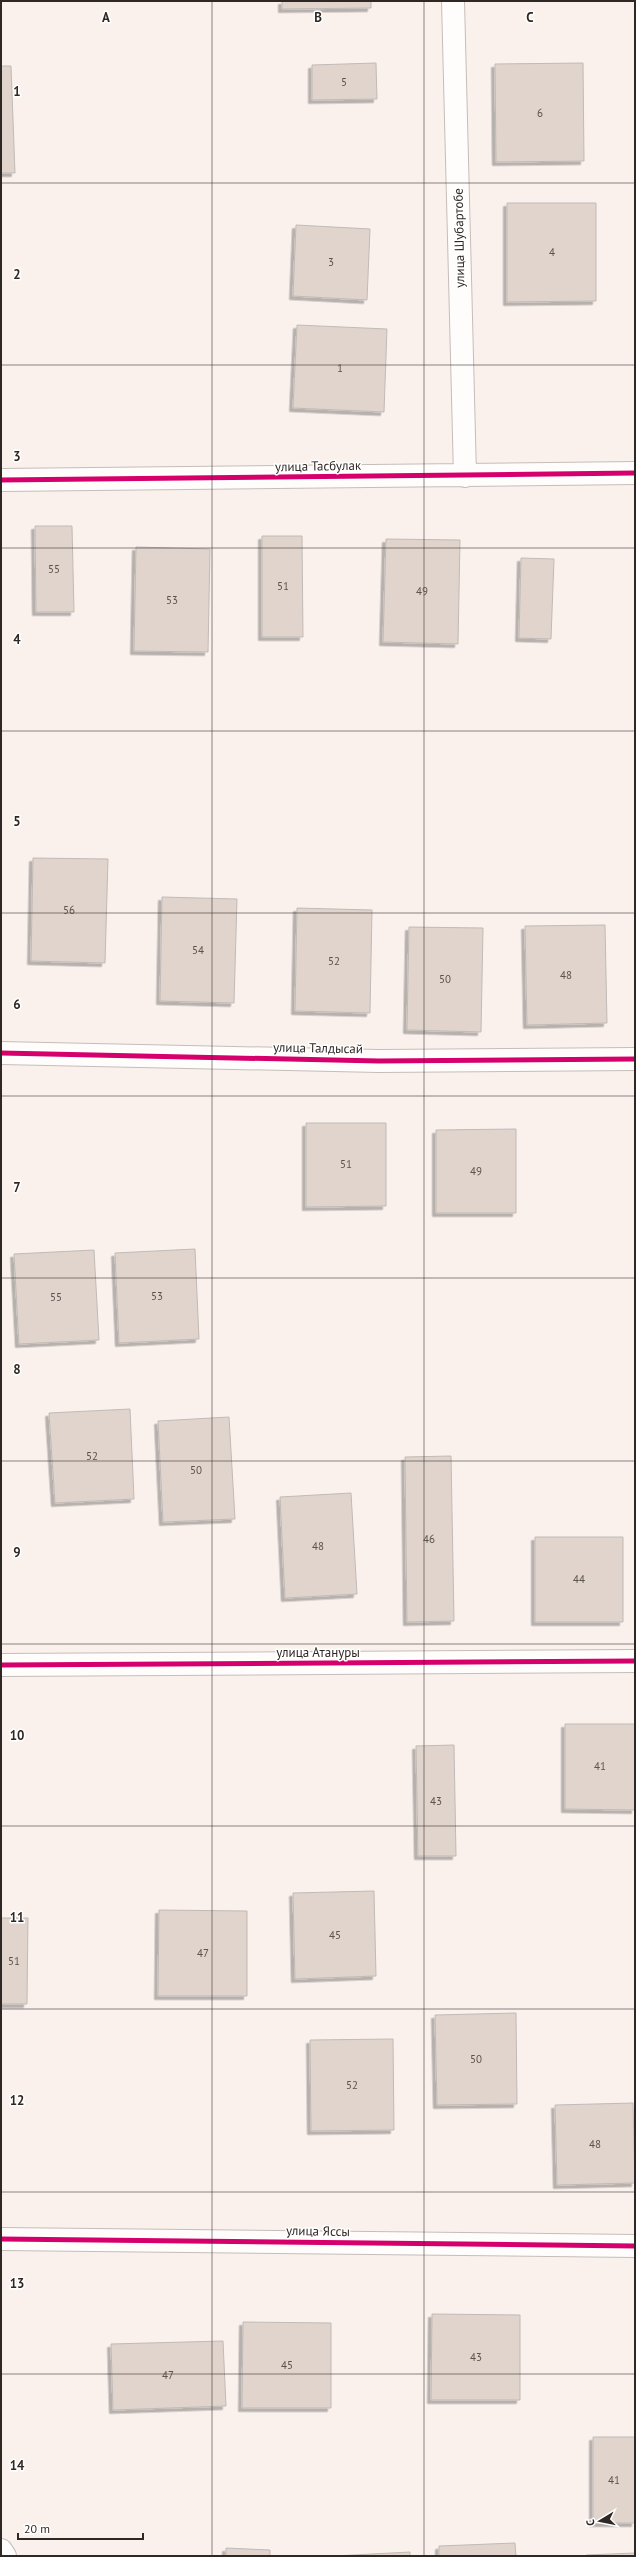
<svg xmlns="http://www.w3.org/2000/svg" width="636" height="2557" viewBox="0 0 636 2557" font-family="'PT Sans',sans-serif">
  <defs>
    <filter id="shadow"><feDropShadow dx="-3.5" dy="3.5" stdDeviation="0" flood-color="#0004"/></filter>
  </defs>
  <rect width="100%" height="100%" fill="#faf1ed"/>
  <path fill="#e0d4cd" stroke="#c1bab6" filter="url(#shadow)" d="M282 1H371V8L282 9Z
    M376 63 377 99 312 100V65Z
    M583 63 584 161 496 162 495 64Z
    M1 66H11L15 173H1Z
    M507 203H596V301L507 302Z
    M296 225 370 229 367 300 293 296Z
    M297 325 387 329 384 412 293 408Z
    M35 526H72L74 612H36Z
    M262 536H302L303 637H262Z
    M386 539 460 540 458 644 383 642Z
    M136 547 210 549 208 652 134 651Z
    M521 558 554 559 551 639 519 638Z
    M33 858 108 859 105 963 31 961Z
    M162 897 237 899 234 1003 160 1001Z
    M297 908 372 910 370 1013 295 1011Z
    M605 925 607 1023 527 1025 525 926Z
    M409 927 483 928 481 1032 407 1030Z
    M306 1123H386V1206L306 1207Z
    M516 1129V1213H436V1130Z
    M195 1249 199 1339 119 1343 115 1253Z
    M94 1250 99 1340 19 1344 14 1254Z
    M130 1409 134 1499 55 1503 49 1413Z
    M229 1417 235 1519 163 1522 158 1421Z
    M451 1456 454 1621 407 1622 405 1457Z
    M351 1493 357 1594 285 1598 280 1497Z
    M535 1537H623V1622H535Z
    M565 1724H635V1810L565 1809Z
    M454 1745 456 1856H418L416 1746Z
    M374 1891 376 1976 295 1979 293 1893Z
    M159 1910 247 1911V1996H158Z
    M1 1918H28L27 2004H1Z
    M516 2013 517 2104 437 2105 435 2015Z
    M393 2039 394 2130 311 2131 310 2040Z
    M633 2103 635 2183 557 2185 555 2105Z
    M432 2314 520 2315V2400H431Z
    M243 2322 331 2323V2408H242Z
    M223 2341 226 2406 113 2410 111 2344Z
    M593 2437H635V2523H593Z
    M515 2543 516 2556H439V2546Z
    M226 2548 270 2550V2556H226Z
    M410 2552V2556H334Z
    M635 2553V2556H586V2555Z"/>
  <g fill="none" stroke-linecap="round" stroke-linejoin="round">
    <defs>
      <path id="street" d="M453 1 465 476
        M1 480 635 473
        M1 1053 379 1061 635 1059
        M1 1665 635 1661
        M1 2239 635 2246
        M1 2550 5 2556"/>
    </defs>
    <use href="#street" stroke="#c5bdba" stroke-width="24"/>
    <use href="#street" stroke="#fefdfc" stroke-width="22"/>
    <defs>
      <path id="cycleway" d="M1 480 635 473
        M1 1053 379 1061 635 1059
        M1 1665 635 1661
        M1 2239 635 2246"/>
    </defs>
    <use href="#cycleway" stroke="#fff" stroke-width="8"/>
    <use href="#cycleway" stroke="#d6006c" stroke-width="5"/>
  </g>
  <path fill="none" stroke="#2f2724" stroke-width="1" stroke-opacity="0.55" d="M212 1V2556M424 1V2556M1 183H635M1 365H635M1 548H635M1 731H635M1 913H635M1 1096H635M1 1278H635M1 1461H635M1 1644H635M1 1826H635M1 2009H635M1 2192H635M1 2374H635"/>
  <g text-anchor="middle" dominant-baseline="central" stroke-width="3" stroke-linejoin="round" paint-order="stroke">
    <g font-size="11" fill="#5b524e">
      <text x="344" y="82">5</text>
      <text x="540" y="113">6</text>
      <text x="552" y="252">4</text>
      <text x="331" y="262">3</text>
      <text x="340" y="368">1</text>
      <text x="54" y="569">55</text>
      <text x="283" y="586">51</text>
      <text x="422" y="591">49</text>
      <text x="172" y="600">53</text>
      <text x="69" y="910">56</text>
      <text x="198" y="950">54</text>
      <text x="334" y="961">52</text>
      <text x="566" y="975">48</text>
      <text x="445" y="979">50</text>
      <text x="346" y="1164">51</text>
      <text x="476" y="1171">49</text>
      <text x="157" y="1296">53</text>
      <text x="56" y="1297">55</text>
      <text x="92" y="1456">52</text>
      <text x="196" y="1470">50</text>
      <text x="429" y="1539">46</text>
      <text x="318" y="1546">48</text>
      <text x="579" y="1579">44</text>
      <text x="600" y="1766">41</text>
      <text x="436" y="1801">43</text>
      <text x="335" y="1935">45</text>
      <text x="203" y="1953">47</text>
      <text x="14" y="1961">51</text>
      <text x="476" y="2059">50</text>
      <text x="352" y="2085">52</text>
      <text x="595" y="2144">48</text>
      <text x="476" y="2357">43</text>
      <text x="287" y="2365">45</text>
      <text x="168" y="2375">47</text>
      <text x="614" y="2480">41</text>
    </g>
    <g font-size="13" fill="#2f2724" stroke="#fff">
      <text transform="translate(459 238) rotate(-91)">улица Шубартобе</text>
      <text transform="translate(318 466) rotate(-1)">улица Тасбулак</text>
      <text transform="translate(318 1048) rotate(1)">улица Талдысай</text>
      <text x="318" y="1652">улица Атануры</text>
      <text transform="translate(318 2231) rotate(1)">улица Яссы</text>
    </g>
  </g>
  <g font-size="13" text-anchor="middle" font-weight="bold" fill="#2f2724" stroke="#fff" stroke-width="3" stroke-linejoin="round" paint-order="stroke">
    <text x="106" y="22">A</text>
    <text x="318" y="22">B</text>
    <text x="530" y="22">C</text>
    <text x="17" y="96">1</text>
    <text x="17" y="279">2</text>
    <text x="17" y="461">3</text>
    <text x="17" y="644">4</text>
    <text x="17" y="826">5</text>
    <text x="17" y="1009">6</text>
    <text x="17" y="1192">7</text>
    <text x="17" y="1374">8</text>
    <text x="17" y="1557">9</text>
    <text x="17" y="1740">10</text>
    <text x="17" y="1922">11</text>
    <text x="17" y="2105">12</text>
    <text x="17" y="2288">13</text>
    <text x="17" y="2470">14</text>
  </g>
  <rect width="636" height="2557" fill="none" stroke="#2f2724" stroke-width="4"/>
  <g transform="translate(600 2521) rotate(260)" stroke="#ffffff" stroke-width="3" paint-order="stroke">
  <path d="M0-3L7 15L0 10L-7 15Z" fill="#2f2724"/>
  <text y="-6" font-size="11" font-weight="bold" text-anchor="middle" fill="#2f2724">С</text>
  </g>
  <path d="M18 2533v6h125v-6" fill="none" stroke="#2f2724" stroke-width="2"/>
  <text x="24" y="2533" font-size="12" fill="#2f2724" stroke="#ffffff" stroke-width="3" paint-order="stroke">20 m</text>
</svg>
